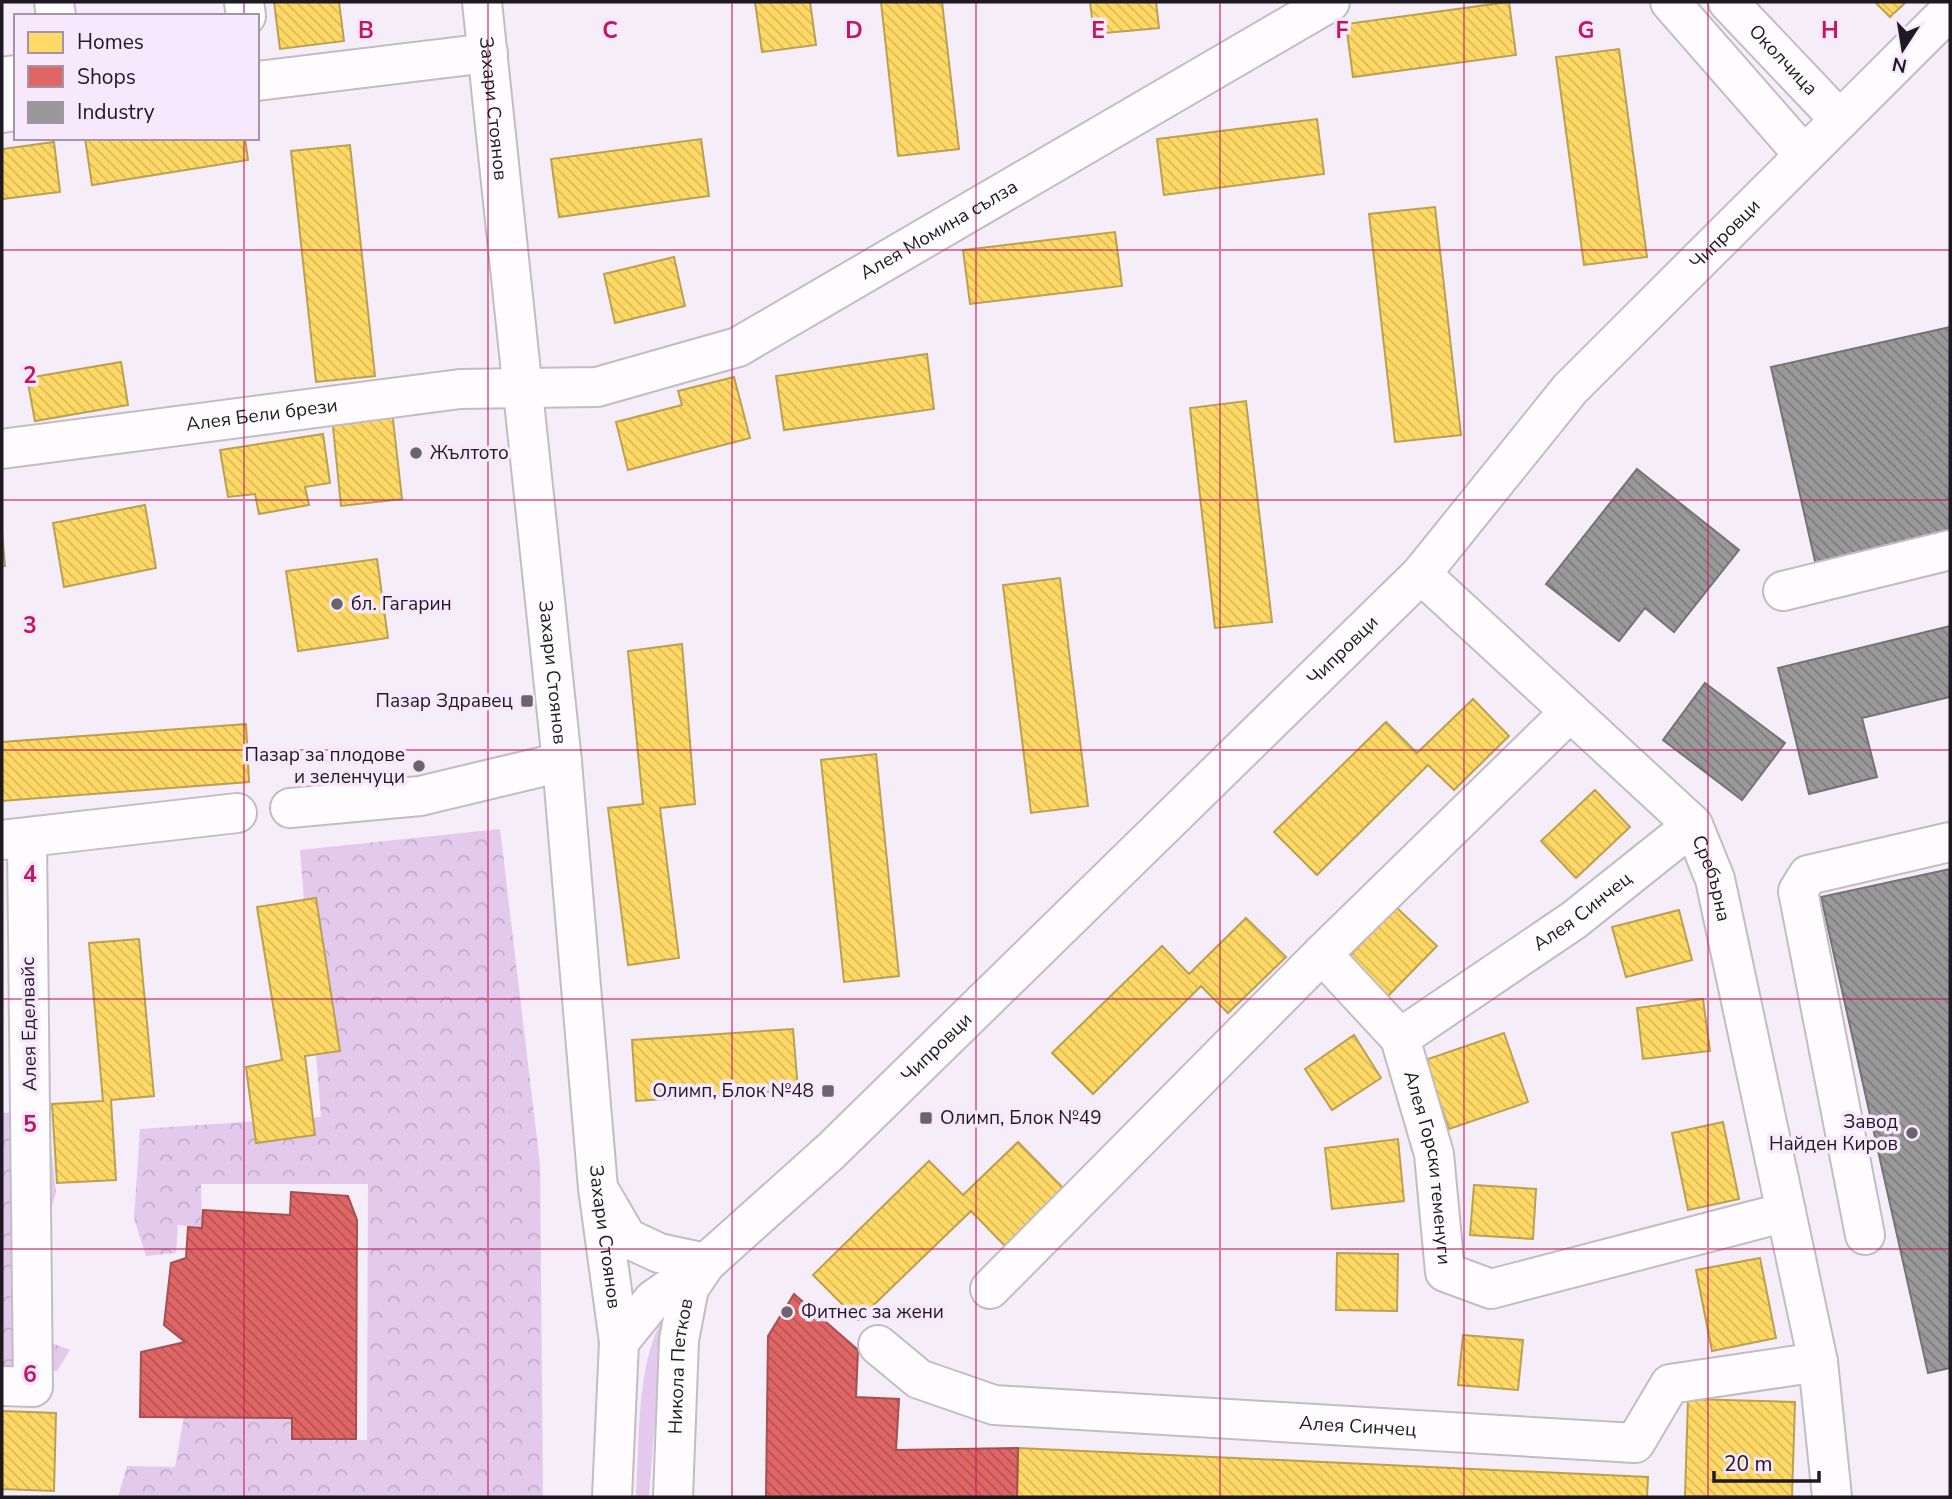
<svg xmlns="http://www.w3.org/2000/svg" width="1952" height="1499" viewBox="0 0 1952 1499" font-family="'Nunito Sans',sans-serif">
  <defs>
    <pattern id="park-crowns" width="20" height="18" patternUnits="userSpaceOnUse" patternTransform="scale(1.75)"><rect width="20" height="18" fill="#e3caec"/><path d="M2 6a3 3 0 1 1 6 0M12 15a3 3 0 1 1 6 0" fill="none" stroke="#c2adca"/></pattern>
    <pattern id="homes-back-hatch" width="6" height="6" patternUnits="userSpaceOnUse" patternTransform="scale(1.75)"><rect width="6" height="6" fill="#ffd966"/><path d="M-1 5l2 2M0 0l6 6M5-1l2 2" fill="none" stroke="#daba58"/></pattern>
    <pattern id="shops-back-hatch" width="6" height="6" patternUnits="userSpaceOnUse" patternTransform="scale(1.75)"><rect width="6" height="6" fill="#e06666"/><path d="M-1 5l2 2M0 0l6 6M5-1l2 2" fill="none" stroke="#b55354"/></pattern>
    <pattern id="industry-back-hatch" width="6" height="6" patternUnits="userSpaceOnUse" patternTransform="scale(1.75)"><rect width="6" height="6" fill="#999"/><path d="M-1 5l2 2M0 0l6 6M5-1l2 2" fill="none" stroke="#7c7c7c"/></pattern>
  </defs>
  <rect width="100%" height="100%" fill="#f5edf8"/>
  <path fill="#e3caec" d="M670 1308 659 1366 649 1497H636C640 1442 635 1352 670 1308Z"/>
  <path fill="url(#park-crowns)" d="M500 829 540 1164 543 1497H118L127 1466 175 1467 184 1417 292 1418V1439L367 1440 368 1184H201L202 1228 178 1225 176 1253 146 1256 134 1218 140 1129 321 1117 300 850Z
    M47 1109 56 1192 42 1243 43 1340 70 1350 57 1371 2 1369V1113Z"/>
  <path fill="url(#homes-back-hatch)" stroke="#bca051" stroke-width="2" d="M274 2H339L344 41 280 49Z
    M755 2H810L816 45 762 52Z
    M881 2H942L959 149 898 156Z
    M1090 2H1156L1159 28 1094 34Z
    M1509 2 1516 55 1353 77 1346 24Z
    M1875 2H1906L1890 17Z
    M1619 49 1647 257 1584 265 1556 57Z
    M1317 119 1324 174 1164 195 1157 139Z
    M85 138H245L248 160 92 185Z
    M701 139 709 196 559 217 551 159Z
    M54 142 60 192 2 199V149Z
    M350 145 375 376 316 382 291 151Z
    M1435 207 1461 435 1395 442 1369 214Z
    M1115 232 1122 286 970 304 963 250Z
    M674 257 685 306 615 323 604 274Z
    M927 354 934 409 784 430 776 376Z
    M121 362 128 405 35 421 27 378Z
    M734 377 750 438 628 470 616 422 682 405 678 391Z
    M1246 401 1272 622 1215 628 1190 408Z
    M392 411 402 499 341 506 332 417Z
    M323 434 330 483 305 487 309 505 259 514 255 494 228 497 220 450Z
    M145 505 156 568 64 587 53 523Z
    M2 533 5 566H2Z
    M377 559 388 638 298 651 286 571Z
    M1060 578 1088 806 1031 813 1003 585Z
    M682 644 695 804 660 808 679 958 628 965 608 808 643 804 628 651Z
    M1473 699 1509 736 1454 790 1428 765 1317 875 1274 832 1386 722 1417 753Z
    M246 724 249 782 2 801V742Z
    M876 754 899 976 844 982 821 760Z
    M1595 790 1630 827 1576 878 1541 841Z
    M316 898 340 1051 305 1056 315 1135 256 1143 246 1067 282 1060 257 907Z
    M1396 907 1437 946 1386 998 1346 960Z
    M1679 910 1692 960 1626 977 1612 927Z
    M1246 918 1286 957 1228 1013 1201 986 1093 1094 1052 1053 1162 946 1189 974Z
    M139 939 154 1096 111 1100 116 1180 57 1183 52 1104 103 1101 89 943Z
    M1703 999 1710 1051 1643 1059 1637 1008Z
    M793 1029 798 1090 636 1101 632 1040Z
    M1504 1033 1528 1102 1449 1129 1425 1060Z
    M1354 1035 1381 1078 1332 1110 1305 1069Z
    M1723 1122 1739 1199 1688 1210 1672 1133Z
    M1398 1139 1404 1201 1332 1209 1325 1148Z
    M1018 1142 1066 1191 1007 1248 971 1211 858 1320 813 1275 929 1161 963 1195Z
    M1474 1185 1536 1189 1533 1239 1470 1235Z
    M1337 1253 1398 1254 1397 1311 1336 1310Z
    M1760 1258 1776 1338 1712 1351 1696 1270Z
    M1463 1335 1523 1340 1518 1390 1458 1385Z
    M1688 1399 1795 1402 1792 1497H1685Z
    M1688 1399 1795 1402 1792 1497 1685 1496Z
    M2 1411 56 1413 54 1491 2 1489Z
    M1018 1448 1648 1477 1647 1497H1017Z"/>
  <path fill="url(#shops-back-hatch)" stroke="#a64f51" stroke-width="2" d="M291 1192 348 1196 357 1220 356 1439H292V1418L140 1417 141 1352 185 1342 164 1325 171 1263 186 1258 188 1227 202 1228 203 1210 290 1215Z
    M794 1294 858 1350 856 1397 899 1399 896 1450 1018 1448 1017 1497H766L768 1336Z"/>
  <path fill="url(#industry-back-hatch)" stroke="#747375" stroke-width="2" d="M1950 327V540L1817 570 1771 367Z
    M1637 469 1739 550 1674 632 1645 608 1619 641 1546 584Z
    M1950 626V697L1862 718 1877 777 1809 794 1778 668Z
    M1705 683 1785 743 1742 800 1663 740Z
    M1950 869V1368L1928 1373 1821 897Z"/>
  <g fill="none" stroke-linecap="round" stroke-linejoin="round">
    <defs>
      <g id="minor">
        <path d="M54 2 56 16"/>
        <path d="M244 2 246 16"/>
        <path id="s1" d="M482 2 562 762 598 1188 619 1342"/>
        <path d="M1670 2 1804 155"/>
        <path id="s2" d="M1728 2 1840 120"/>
        <path d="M2 77 16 75"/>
        <path d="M257 81 488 53"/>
        <path d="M2 113 16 111"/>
        <path id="s3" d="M2 449 460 389 597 387 738 347 1330 2"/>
        <path id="s4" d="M1421 574 1693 825 1715 879 1818 1362 1832 1497"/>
        <path d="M1783 591 1950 550"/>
        <path d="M290 808 420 796 562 762"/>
        <path d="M2 840 237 813"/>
        <path id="s5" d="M1322 954 1400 1038 1434 1154 1445 1272 1491 1289 1786 1212"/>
        <path id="s6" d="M1400 1038 1574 920 1693 825"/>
        <path d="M1865 1235 1798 891 1808 875 1950 842"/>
        <path d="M990 1289 1322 954 1570 712"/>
        <path id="s7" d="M878 1345 919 1379 994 1405 1635 1443 1670 1384 1818 1362"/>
        <path d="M2 1386 33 1387 27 840"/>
      </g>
      <g id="major">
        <path d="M598 1188 627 1238 659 1253 706 1263"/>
        <path d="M612 1497 619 1342 653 1300 704 1264"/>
        <path id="s8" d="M673 1497 679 1340 689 1288 706 1263 831 1151 1421 574 1570 389 1950 10"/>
      </g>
    </defs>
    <use href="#minor" stroke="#c2bcc4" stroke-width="42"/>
    <use href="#major" stroke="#c2bcc4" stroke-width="42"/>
    <use href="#minor" stroke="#fefcfe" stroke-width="38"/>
    <use href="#major" stroke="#fefcfe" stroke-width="38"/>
  </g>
  <path fill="none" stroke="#c2185b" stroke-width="2" stroke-opacity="0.55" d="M244 2V16M488 2V1497M732 2V1497M976 2V1497M1220 2V1497M1464 2V1497M1708 2V1497M244 138V1497M2 250H1950M2 500H1950M2 750H1950M2 999H1950M2 1249H1950"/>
  <g fill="#6a646c" stroke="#f8e8fd" stroke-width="2.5">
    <circle cx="416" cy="453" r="7"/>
    <circle cx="337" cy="604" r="7"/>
    <rect x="520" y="694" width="14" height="14" rx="3.5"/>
    <circle cx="419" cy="766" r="7"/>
    <rect x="821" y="1084" width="14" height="14" rx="3.5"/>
    <rect x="919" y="1111" width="14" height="14" rx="3.5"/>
    <circle cx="1912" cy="1133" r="7"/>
    <circle cx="787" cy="1312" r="7"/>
  </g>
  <g text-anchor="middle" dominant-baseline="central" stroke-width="7" stroke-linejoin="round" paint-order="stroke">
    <g font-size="19" fill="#1f1a21" stroke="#f8e8fd">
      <text stroke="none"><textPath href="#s2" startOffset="80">Околчица</textPath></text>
      <text stroke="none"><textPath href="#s1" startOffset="107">Захари Стоянов</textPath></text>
      <text stroke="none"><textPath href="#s3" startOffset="978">Алея Момина сълза</textPath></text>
      <text stroke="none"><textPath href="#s8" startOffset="1690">Чипровци</textPath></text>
      <text stroke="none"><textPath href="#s3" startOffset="262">Алея Бели брези</textPath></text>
      <text stroke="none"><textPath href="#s8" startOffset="1124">Чипровци</textPath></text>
      <text stroke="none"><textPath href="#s1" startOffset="674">Захари Стоянов</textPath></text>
      <text stroke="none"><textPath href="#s4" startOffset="427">Сребърна</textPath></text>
      <text stroke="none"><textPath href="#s6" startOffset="222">Алея Синчец</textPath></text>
      <text transform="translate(29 1024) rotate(-91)">Алея Еделвайс</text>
      <text stroke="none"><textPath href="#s8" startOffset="556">Чипровци</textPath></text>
      <text stroke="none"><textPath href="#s5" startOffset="248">Алея Горски теменуги</textPath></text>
      <text stroke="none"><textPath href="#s1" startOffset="1241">Захари Стоянов</textPath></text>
      <text stroke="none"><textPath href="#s8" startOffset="131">Никола Петков</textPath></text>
      <text stroke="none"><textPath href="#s7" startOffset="497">Алея Синчец</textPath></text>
    </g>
    <g font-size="19" fill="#1f1a21" stroke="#f8e8fd" text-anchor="start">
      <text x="430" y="453">Жълтото</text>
      <text x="351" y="604">бл. Гагарин</text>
      <text x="513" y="701" text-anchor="end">Пазар Здравец</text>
      <text x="405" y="755" text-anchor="end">Пазар за плодове<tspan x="405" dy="22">и зеленчуци</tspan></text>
      <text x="814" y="1091" text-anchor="end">Олимп, Блок №48</text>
      <text x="940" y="1118">Олимп, Блок №49</text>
      <text x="1898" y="1122" text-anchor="end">Завод<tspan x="1898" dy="22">Найден Киров</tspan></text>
      <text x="801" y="1312">Фитнес за жени</text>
    </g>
  </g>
  <g font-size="23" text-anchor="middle" font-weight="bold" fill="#c2185b" stroke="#f8e8fd" stroke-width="7" stroke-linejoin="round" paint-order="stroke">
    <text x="366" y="38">B</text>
    <text x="610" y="38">C</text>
    <text x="854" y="38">D</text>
    <text x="1098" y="38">E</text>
    <text x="1342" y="38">F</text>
    <text x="1586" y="38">G</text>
    <text x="1830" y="38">H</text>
    <text x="30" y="383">2</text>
    <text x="30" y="633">3</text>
    <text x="30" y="882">4</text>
    <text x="30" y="1132">5</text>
    <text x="30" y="1382">6</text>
  </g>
  <rect width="1952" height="1499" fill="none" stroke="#1f1a21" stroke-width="7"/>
  <rect x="14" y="14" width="245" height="126" fill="#f8e8fd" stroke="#a196a5" stroke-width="2"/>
  <rect x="28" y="32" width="35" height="21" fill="#ffd966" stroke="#a196a5" stroke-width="2"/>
  <text x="77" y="49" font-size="21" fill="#1f1a21">Homes</text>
  <rect x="28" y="66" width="35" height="21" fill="#e06666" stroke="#a196a5" stroke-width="2"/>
  <text x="77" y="84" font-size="21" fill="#1f1a21">Shops</text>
  <rect x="28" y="102" width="35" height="21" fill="#999999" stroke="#a196a5" stroke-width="2"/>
  <text x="77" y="119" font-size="21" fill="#1f1a21">Industry</text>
  <g transform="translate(1903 49) rotate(192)" stroke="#f8e8fd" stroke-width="5" paint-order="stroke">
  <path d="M0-5L12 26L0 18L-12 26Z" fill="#1f1a21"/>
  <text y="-10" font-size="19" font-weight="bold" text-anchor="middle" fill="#1f1a21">N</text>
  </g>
  <path d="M1714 1471v10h105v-10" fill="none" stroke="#1f1a21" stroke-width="3.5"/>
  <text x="1724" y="1471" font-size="21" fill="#1f1a21" stroke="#f8e8fd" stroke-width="5" paint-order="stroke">20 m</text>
</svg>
